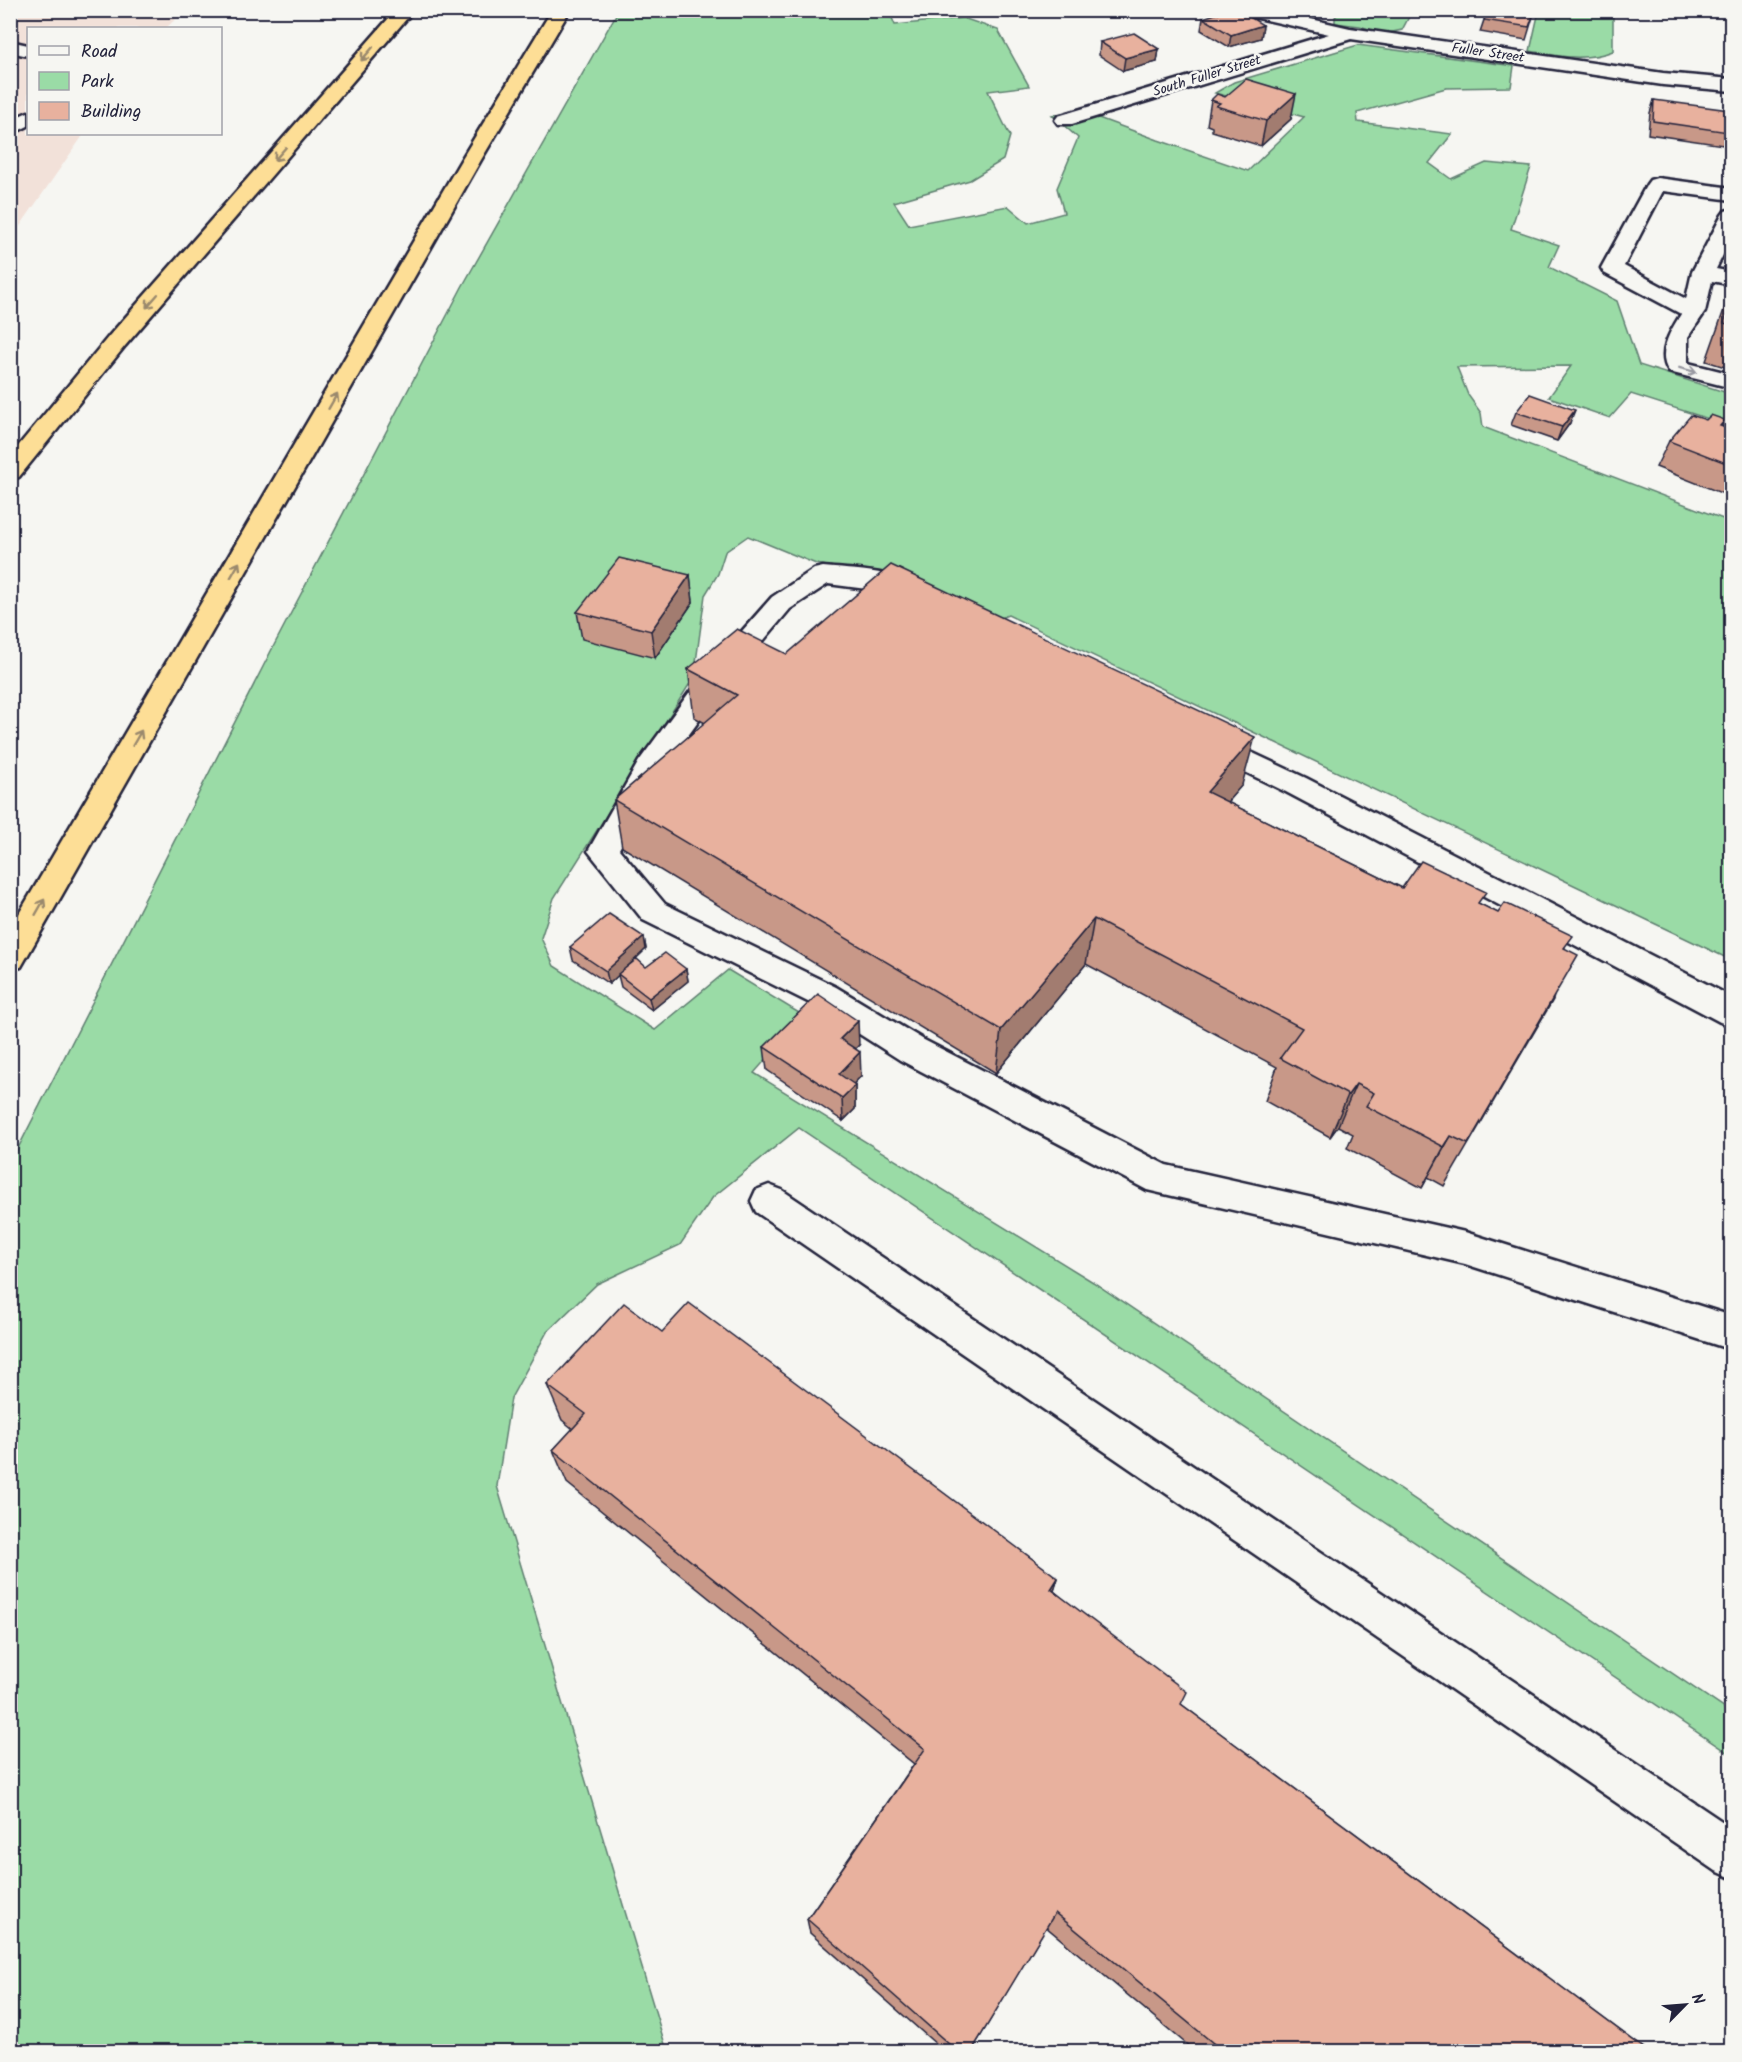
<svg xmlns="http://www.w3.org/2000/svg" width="1742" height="2062" viewBox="0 0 1742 2062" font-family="Kalam,sans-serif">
  <rect width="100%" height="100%" fill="#f6f6f2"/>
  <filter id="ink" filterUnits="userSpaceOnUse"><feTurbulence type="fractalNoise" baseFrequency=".0167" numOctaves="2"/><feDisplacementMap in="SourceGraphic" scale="12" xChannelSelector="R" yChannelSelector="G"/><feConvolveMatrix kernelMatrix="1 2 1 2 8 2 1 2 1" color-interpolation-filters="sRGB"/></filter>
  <g filter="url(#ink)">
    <path fill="#f2e1d9" d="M11 11H184L166 28H28V134H84L11 239Z"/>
    <path fill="#9adba6" stroke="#5e7e70" stroke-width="1.5" d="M618 11H889L895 25 963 18 998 30 1029 86 988 91 1010 136 1003 160 970 180 894 202 909 225 1008 206 1028 223 1064 213 1057 188 1078 138 1052 115 1077 110 1158 140 1248 171 1304 117 1215 93 1234 82 1358 45 1514 66 1511 87 1446 88 1357 113 1358 122 1452 134 1429 163 1451 179 1486 163 1531 167 1511 229 1559 245 1549 267 1617 301 1639 365 1731 394V426L1631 394 1610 418 1549 397 1571 366 1457 367 1468 395 1481 413 1483 427 1731 522V960L1008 615 990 622 901 579 816 564 748 536 725 552 718 574 705 595 694 677 554 898 541 938 554 966 655 1030 728 970 804 1016 754 1073 1093 1282 1731 1713V1755L799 1128 713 1197 680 1245 597 1284 547 1332 511 1398 497 1486 667 2051H11L10 1164 271 651 462 287Z
      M1341 11H1412L1402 30 1383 34 1360 26 1335 23V17Z
      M1539 11H1613V51C1585 62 1558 56 1530 51Z"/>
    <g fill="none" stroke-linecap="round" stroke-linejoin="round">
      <defs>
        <path id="lane" d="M10 41 28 45V56L10 52Z
          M28 112V126L10 135V120Z
          M1657 178 1732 188V200L1663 191 1624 266 1686 299 1692 272 1722 215 1725 211 1732 209V237L1716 269 1732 272V285L1712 281 1705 312 1688 337V363L1732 374V388L1669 372C1656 353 1671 330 1681 314L1604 273 1601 268 1647 184 1650 180Z
          M823 567C850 570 909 570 925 595L921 601 912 604 882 591 828 584 790 609 717 696 660 774 619 849 665 904 836 987 924 1040 1166 1165 1465 1232 1732 1316V1350L1465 1264 1147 1190 900 1060 814 1005 643 920 588 851 639 761 697 682 772 597 814 569Z
          M1208 732 1306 778 1732 997V1026L1720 1022 1286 792 1198 749 1194 742 1198 735Z
          M769 1185 782 1190 1732 1828V1878L1716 1871 756 1212 751 1201 756 1190Z"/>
        <path id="street" d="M1238 10H1272L1350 28 1663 73 1732 79V91L1663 85 1351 39 1072 124H1058L1055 120 1058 116 1329 34 1240 14Z"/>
        <path id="highway" d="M396 10H414L125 346 19 477 10 479V456L109 336Z
          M552 10H570L481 160 21 967 10 970V929L461 160Z"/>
      </defs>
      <use href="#lane" stroke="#22223b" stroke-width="5"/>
      <use href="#street" stroke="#22223b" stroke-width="5"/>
      <use href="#highway" stroke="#22223b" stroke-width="5"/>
      <use href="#lane" fill="#f6f6f2" fill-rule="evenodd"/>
      <use href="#street" fill="#f6f6f2" fill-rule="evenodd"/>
      <use href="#highway" fill="#fdde96" fill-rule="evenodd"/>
    </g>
    <path fill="#c89888" stroke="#22223b" stroke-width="1.5" d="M1075 10H1098L1093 15Z
      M1535 10 1526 40 1480 32 1484 20Z
      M1203 18 1263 25 1261 38 1229 47 1201 30Z
      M1100 42 1159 49 1157 62 1123 71 1099 55Z
      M1211 100 1291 119 1261 146 1212 131V127L1207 125Z
      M1654 100 1728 132 1723 145 1648 134 1650 113Z
      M1731 290V369L1706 361Z
      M1516 412 1570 423 1557 441 1511 425Z
      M1706 420H1725L1722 426 1731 430V497L1656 467 1669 441Z
      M690 575 693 602 655 658 582 639 577 612Z
      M787 654 1242 785 1227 802 1402 888 1480 904 1565 948 1553 1000 1444 1186 1428 1177 1422 1188 1347 1148 1353 1134 1338 1126 1330 1137 1265 1101 1277 1067 1086 964 996 1073 622 847 614 800 705 723 694 717 688 669Z
      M644 937 646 949 627 967 686 969 688 981 652 1010 621 987 618 975 609 984 573 960 570 947Z
      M859 1045 855 1049 861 1076 853 1084 855 1085V1109L843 1121 767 1070 764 1047Z
      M662 1332 1058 1578 1054 1591 1181 1704 1649 2052H1196L1046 1927 971 2052H945L810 1933 807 1919 914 1764 567 1483 553 1450 573 1429 562 1420 547 1385Z"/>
    <path fill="#a27c6f" stroke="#22223b" stroke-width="1.5" d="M1093 10H1098L1093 15Z
      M1263 25 1261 38 1229 47 1231 35Z
      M1159 49 1157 62 1123 71 1125 58Z
      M1296 94 1291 119 1261 146 1266 121Z
      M1575 410 1570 423 1557 441 1562 427Z
      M690 575 693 602 655 658 651 631Z
      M1255 737 1242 785 1195 839 1207 792Z
      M1094 919 1086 964 996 1073 1001 1030Z
      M644 937 646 949 609 984 606 971Z
      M686 969 688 981 652 1010 649 998Z
      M858 1021 859 1045 841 1063 840 1039Z
      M860 1052 861 1076 840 1098 839 1074Z
      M1356 1084 1338 1126 1330 1137 1348 1095Z
      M855 1085V1109L843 1121 842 1098Z
      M1451 1136 1428 1177 1422 1188 1444 1147Z
      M1058 1578 1049 1606 1051 1589Z"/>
    <path fill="#e8b19e" stroke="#22223b" stroke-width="1.5" d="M1228 10H1238L1263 25 1231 35 1203 18Z
      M1488 10H1535L1529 27 1484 20Z
      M1134 33 1159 49 1125 58 1100 42Z
      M1246 79 1296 94 1266 121 1216 106 1220 103 1211 100 1217 94 1225 97Z
      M1654 100 1729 110 1728 132 1653 121Z
      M1731 301V325L1724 323Z
      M1530 394 1575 410 1562 427 1516 412Z
      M1691 415 1706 420 1711 415 1725 420 1720 426 1731 430V465L1669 441Z
      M619 558 690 575 651 631 577 612Z
      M891 565 1255 737 1207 792 1402 888 1421 861 1486 892 1478 903 1498 913 1505 903 1573 936 1564 948 1578 955 1468 1144 1451 1136 1444 1147 1366 1106 1374 1093 1356 1084 1348 1095 1280 1058 1302 1028 1094 919 1001 1030 614 800 737 695 688 669 737 629 787 654Z
      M609 914 644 937 606 971 570 947Z
      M665 953 686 969 649 998 618 974 637 959 646 967Z
      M818 994 858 1021 840 1039 860 1052 839 1074 855 1085 842 1098 764 1047Z
      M624 1303 662 1332 689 1303 1058 1578 1051 1589 1187 1692 1181 1704 1649 2052H1224L1055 1913 971 2052H958L807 1919 925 1749 553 1450 586 1414 547 1385Z"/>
    <defs><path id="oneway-shaft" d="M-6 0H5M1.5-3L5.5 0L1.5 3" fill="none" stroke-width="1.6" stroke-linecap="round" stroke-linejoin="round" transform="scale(1.5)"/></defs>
    <g stroke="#9a896d">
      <use href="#oneway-shaft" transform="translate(367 54) rotate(131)"/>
      <use href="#oneway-shaft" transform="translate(280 154) rotate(131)"/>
      <use href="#oneway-shaft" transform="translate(152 301) rotate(131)"/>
      <use href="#oneway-shaft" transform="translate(333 401) rotate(-60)"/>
      <use href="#oneway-shaft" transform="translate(235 570) rotate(-60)"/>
      <use href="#oneway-shaft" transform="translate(137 738) rotate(-60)"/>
      <use href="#oneway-shaft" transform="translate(40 907) rotate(-60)"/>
    </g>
    <use stroke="#9797a0" href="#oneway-shaft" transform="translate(1688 370) rotate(14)"/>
  </g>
  <g text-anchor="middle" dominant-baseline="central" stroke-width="5" stroke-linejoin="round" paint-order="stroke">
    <g font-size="14" fill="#22223b" stroke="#f6f6f2">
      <text transform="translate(1488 53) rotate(8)">Fuller Street</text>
      <text transform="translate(1207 76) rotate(-17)">South Fuller Street</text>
    </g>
  </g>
  <rect width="1742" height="2062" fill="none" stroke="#f6f6f2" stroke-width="36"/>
  <rect x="18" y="18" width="1706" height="2026" fill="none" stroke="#22223b" stroke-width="2" filter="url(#ink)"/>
  <rect x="27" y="27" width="195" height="108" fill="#f6f6f2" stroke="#a1a1a9" stroke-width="1.5"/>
  <rect x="39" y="46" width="30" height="9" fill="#f6f6f2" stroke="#a1a1a9" stroke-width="1.5"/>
  <text x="81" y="57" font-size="18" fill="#22223b">Road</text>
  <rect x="39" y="72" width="30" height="18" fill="#9adba6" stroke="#a1a1a9" stroke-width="1.5"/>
  <text x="81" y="87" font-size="18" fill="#22223b">Park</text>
  <rect x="39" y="102" width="30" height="18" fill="#e8b19e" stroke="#a1a1a9" stroke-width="1.5"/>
  <text x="81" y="117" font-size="18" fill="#22223b">Building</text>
  <g transform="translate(1685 2005) rotate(65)" stroke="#f6f6f2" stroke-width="4.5" paint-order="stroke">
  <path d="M0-4.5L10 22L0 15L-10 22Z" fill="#22223b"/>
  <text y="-9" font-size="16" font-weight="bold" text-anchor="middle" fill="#22223b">N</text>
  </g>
</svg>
